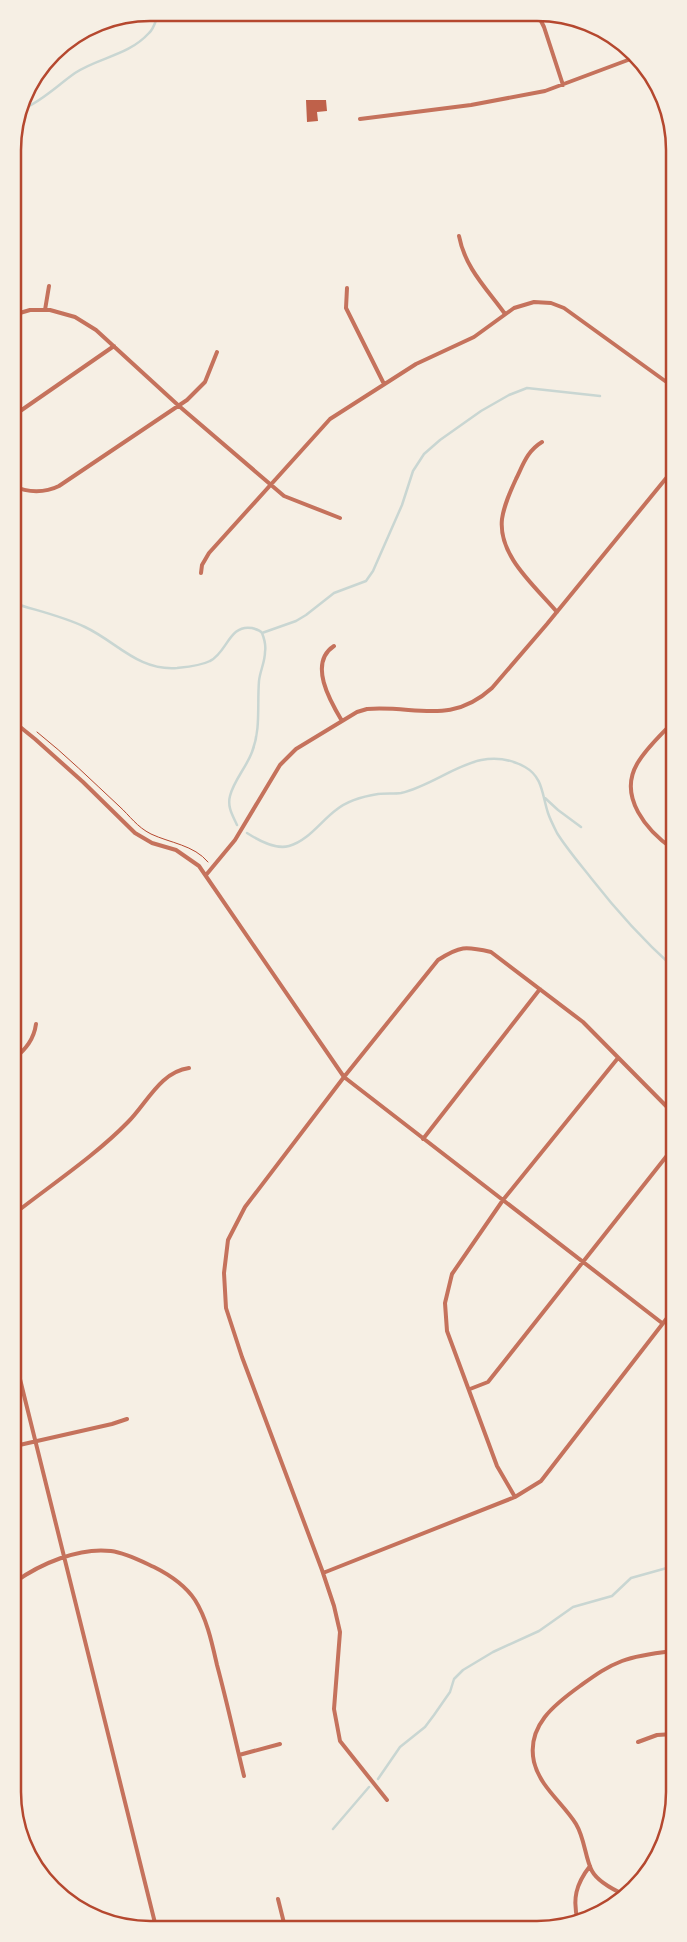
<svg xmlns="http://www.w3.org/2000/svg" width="687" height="1942" viewBox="0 0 687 1942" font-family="'Zilla Slab',serif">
  <rect width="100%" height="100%" fill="#f6efe4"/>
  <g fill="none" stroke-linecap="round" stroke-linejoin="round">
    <path stroke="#c9d6d2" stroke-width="2.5" d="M25 108C43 100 58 85 75 73 99 57 128 56 149 33 154 29 156 19 159 13
      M13 603C38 611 62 616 85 627 117 642 138 671 177 668 187 667 200 666 210 661 227 653 229 624 252 628 255 629 260 630 262 633 264 638 266 646 265 652 265 662 260 671 259 681 257 705 261 729 252 752 246 768 234 780 230 796 227 807 233 816 237 825
      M262 633 296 621 306 615 334 593 366 581 373 571 402 505 413 471 424 454 440 440 481 411 509 395 527 388 600 396
      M545 798 558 810 581 827
      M247 833C258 840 275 850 289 846 308 841 321 821 336 810 347 801 365 796 378 794 386 793 394 794 401 793 444 783 478 741 525 767 543 777 542 795 548 813 550 819 554 827 557 833 567 849 580 864 591 878 616 910 643 940 673 967
      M378 1779 400 1747 425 1727 434 1715 450 1692 454 1679 463 1670 493 1652 539 1631 573 1607 612 1596 631 1578 674 1566
      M333 1829 369 1787"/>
  </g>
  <path fill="#bf614a" d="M306 100H326L327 111 317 112 318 121 307 122Z"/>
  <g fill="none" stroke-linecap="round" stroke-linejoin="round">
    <path stroke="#b5482f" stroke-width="1" d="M37 732C66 755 92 781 119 806 130 816 137 827 151 834 170 843 194 845 208 862"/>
    <path stroke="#c5725c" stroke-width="4" d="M538 15 544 27 563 85
      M360 119 471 105 545 91 636 57
      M459 236C465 268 487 289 505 314
      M347 288 346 308 384 384
      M45 310 49 286
      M13 315 30 310H50L75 317 96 330 179 406 284 496 340 518
      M13 416 114 346
      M542 442C527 451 523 465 516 479 510 492 504 505 502 519 498 556 535 586 557 612
      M13 486C28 493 45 493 59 486L187 400 205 382 217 352
      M201 573 202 565 209 553 330 419 416 364 474 337 514 308 534 302 551 303 564 308 672 386
      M334 646C308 663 330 701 342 721
      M14 722 35 739 83 782 135 833 152 843 176 850 199 866 344 1077 662 1323
      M673 722C661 735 646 748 637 764 618 797 647 831 673 849
      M206 875 235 840 280 765 296 749 357 712 367 709C416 705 450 726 492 688L547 624 672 471
      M14 1059C26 1049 34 1039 36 1024
      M423 1139 540 989
      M14 1214C51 1185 96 1155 128 1122 147 1103 160 1072 189 1068
      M15 1359 156 1927
      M470 1389 488 1382 673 1148
      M15 1446 112 1424 127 1419
      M515 1497 497 1466 447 1331 445 1303 452 1274 503 1200 618 1058
      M323 1573 515 1497 541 1481 674 1309
      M15 1582C40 1564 79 1547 111 1551 126 1553 141 1561 154 1567 170 1575 185 1585 195 1600 207 1619 212 1643 217 1665 227 1702 235 1739 244 1776
      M638 1742 657 1735 674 1734
      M239 1755 280 1744
      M387 1800 340 1741 334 1709 340 1632 334 1606 322 1570 242 1357 226 1308 224 1273 228 1240 245 1207 344 1077 438 960C460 946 465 946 491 952L583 1022 673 1113
      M625 1895C614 1890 598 1882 592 1871 585 1858 585 1839 576 1824 563 1803 540 1787 534 1762 526 1726 555 1704 580 1686 594 1676 606 1667 622 1661 638 1655 657 1653 674 1651
      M278 1899 285 1927
      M578 1922C572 1899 576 1884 590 1866"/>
  </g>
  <path d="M0 0H687V1942H0ZM150 21H537A129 129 0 0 1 666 150V1792A129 129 0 0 1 537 1921H150A129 129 0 0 1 21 1792V150A129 129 0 0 1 150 21Z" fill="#f6efe4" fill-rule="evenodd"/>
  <path fill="none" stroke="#b5482f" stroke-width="2.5" d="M150 21H537A129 129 0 0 1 666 150V1792A129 129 0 0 1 537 1921H150A129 129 0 0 1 21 1792V150A129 129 0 0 1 150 21Z"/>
</svg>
